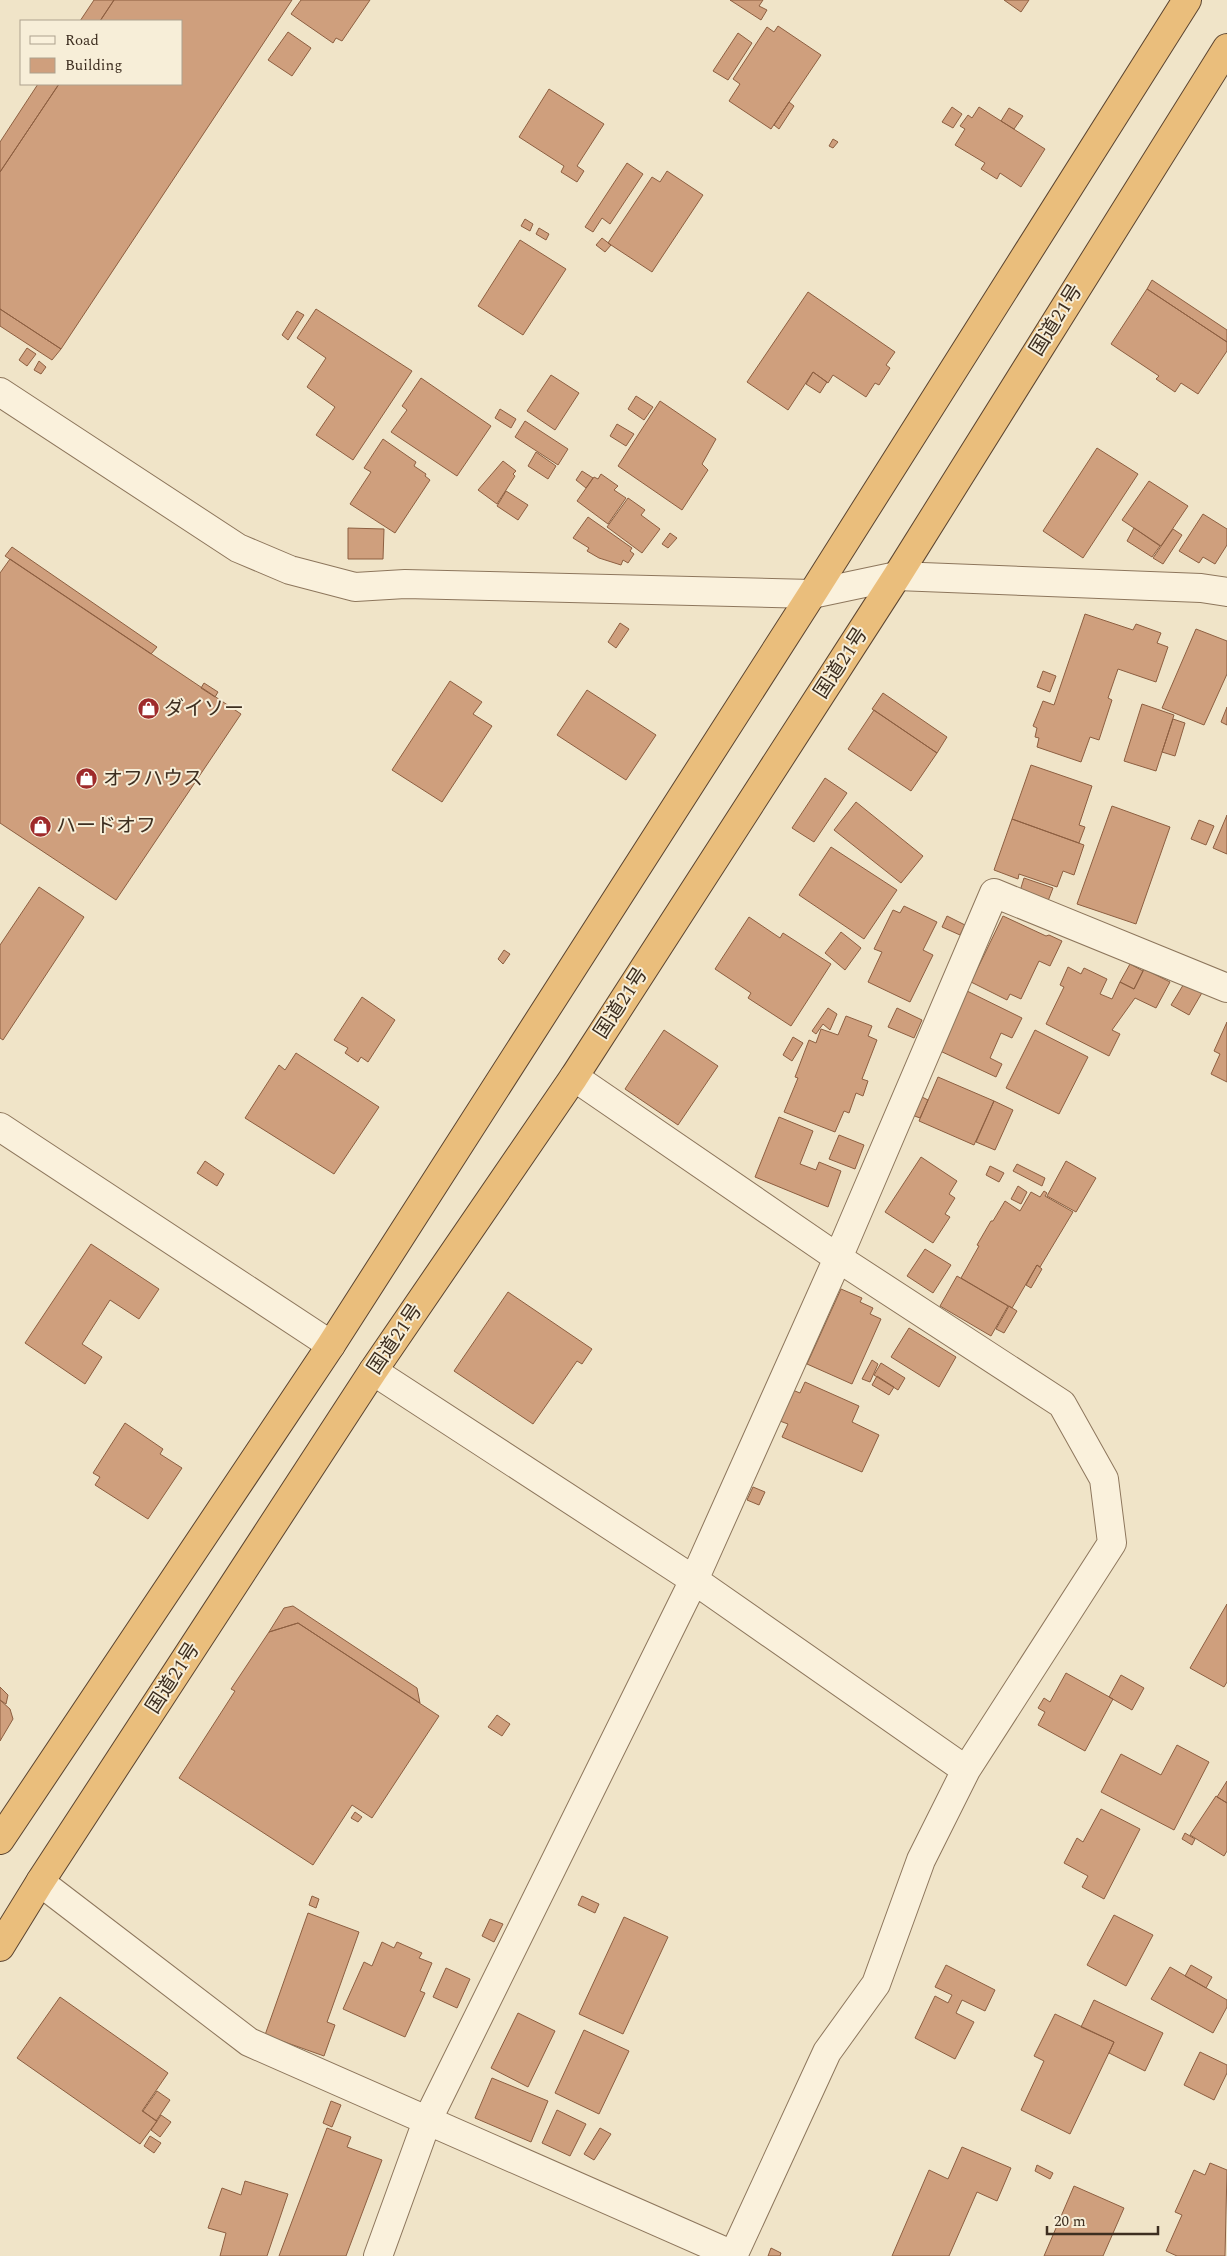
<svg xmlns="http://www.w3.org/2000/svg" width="1227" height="2256" viewBox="0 0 1227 2256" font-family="Spectral,'Noto Sans JP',serif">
  <rect width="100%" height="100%" fill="#f0e4c8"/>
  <path fill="#cf9f7d" stroke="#8d5f41" d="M94 0H114L100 21H80Z
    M114 0H292L61 349 0 309V172L59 84H181V21H100Z
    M301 0H370L342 41 336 38 333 43 291 14Z
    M730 0H763L759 6 767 10 761 20Z
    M1004 0H1029L1021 12Z
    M778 26 821 55 771 129 729 101 740 84 733 79 767 27 774 32Z
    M288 32 311 48 292 76 268 60Z
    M738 33 752 43 728 80 713 71Z
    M38 84H59L0 172V142Z
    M549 89 604 124 577 166 584 171 577 182 561 172 564 166 519 137Z
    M789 102 794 106 779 129 774 125Z
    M952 107 962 114 953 128 942 122Z
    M979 107 1045 149 1021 187 1000 173 997 179 981 169 985 163 955 145 965 129 960 126 968 115 972 118Z
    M1009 108 1023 116 1014 129 1001 121Z
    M833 139 838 142 833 148 829 146Z
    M627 163 643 174 610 224 602 218 593 232 585 227Z
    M667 171 703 195 652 272 608 243 652 177 660 182Z
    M525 219 533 224 530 231 521 226Z
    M539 228 549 234 546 240 536 234Z
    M602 238 611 245 605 252 596 245Z
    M520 240 566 269 523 335 478 306Z
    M1152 280 1227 330V342L1147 289Z
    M1147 289 1227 342V351L1198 394 1181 383 1175 392 1156 379 1159 376 1111 344Z
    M808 292 895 352 886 365 890 368 879 385 875 383 866 397 833 375 828 383 813 372 788 410 747 382Z
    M0 309 61 349 52 360 0 326Z
    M316 309 412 371 353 460 316 435 335 407 307 387 326 358 297 338Z
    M297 311 304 315 288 340 282 335Z
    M27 348 36 354 27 366 19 360Z
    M39 361 46 367 41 374 34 370Z
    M813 372 827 382 820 393 806 384Z
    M551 375 579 393 555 430 527 411Z
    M421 378 491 426 457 476 391 432 407 410 402 406Z
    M636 396 653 407 644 420 628 409Z
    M660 401 716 439 702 464 708 470 682 510 618 466Z
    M500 409 516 419 511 428 495 418Z
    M525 421 568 449 558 465 515 437Z
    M617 424 634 434 626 446 610 436Z
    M383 439 416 462 414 466 426 474 425 476 430 480 395 533 350 504 371 472 364 468Z
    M1097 448 1138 474 1083 558 1043 531Z
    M536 452 556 466 548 479 528 466Z
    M503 461 516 471 513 474 515 476 497 504 478 490Z
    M582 471 593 478 586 488 576 480Z
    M601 474 618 486 614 490 626 498 608 524 577 501 594 477 598 479Z
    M1149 481 1188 506 1161 546 1122 520Z
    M506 491 528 505 518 520 497 506Z
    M628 498 645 510 641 515 660 529 642 553 607 527Z
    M1203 514 1227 529V545L1215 564 1203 557 1199 563 1179 551Z
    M588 517 632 548 630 551 634 554 628 563 623 560 621 565 599 558 587 551 589 548 573 538Z
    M348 528 384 529 383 559H348Z
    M1134 528 1160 546 1152 557 1127 541Z
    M1173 529 1182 535 1163 564 1153 558Z
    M670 533 677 538 668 548 662 544Z
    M12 547 157 647 151 654 5 556Z
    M10 559 241 714 116 900 0 823V573Z
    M1085 614 1133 630 1136 624 1161 633 1157 643 1168 647 1156 682 1118 669 1108 698 1112 700 1099 740 1090 737 1081 762 1037 747 1039 738 1035 737 1037 728 1033 726 1043 701 1054 705Z
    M620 623 629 629 616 648 608 642Z
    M1196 629 1227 641V674L1204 725 1162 708Z
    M1043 671 1056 676 1050 692 1037 687Z
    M450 681 482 702 473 714 492 726 442 802 392 770Z
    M204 683 218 692 215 697 201 688Z
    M587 690 656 735 626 780 557 735Z
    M883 693 947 737 937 753 872 709Z
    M1142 704 1174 715 1156 771 1124 761Z
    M1227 707V725L1221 722Z
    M874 710 937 753 911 791 848 749Z
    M1173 719 1185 723 1175 756 1162 752Z
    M1031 765 1092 786 1079 825 1085 827 1079 843 1012 819Z
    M825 778 847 793 814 842 792 828Z
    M856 802 923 856 901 883 834 830Z
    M1112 806 1170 827 1136 924 1077 904Z
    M1227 815V854L1213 848Z
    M1012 819 1084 845 1074 875 1063 871 1057 887 1019 874 1018 879 994 870Z
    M1199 820 1214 826 1206 845 1191 839Z
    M831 847 897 890 864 939 799 895Z
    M1024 878 1053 888 1048 901 1020 891Z
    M39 887 84 917 3 1040 0 1038V945Z
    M904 906 937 922 923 950 933 955 910 1002 868 982 882 952 874 949 893 910 900 913Z
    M947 916 965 925 960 935 942 927Z
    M1003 916 1046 936 1049 935 1062 941 1050 966 1039 961 1021 999 1010 994 1007 1000 971 982Z
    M749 917 780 938 783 933 831 964 791 1026 748 998 751 993 715 969Z
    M841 932 861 948 845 970 825 953Z
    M504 950 510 954 503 964 498 959Z
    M1130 964 1143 971 1134 989 1120 982Z
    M1068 967 1081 974 1084 968 1107 979 1100 994 1112 999 1120 982 1134 989 1144 969 1170 982 1156 1008 1135 998 1112 1030 1120 1034 1109 1056 1046 1024 1064 987 1060 985Z
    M1185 982 1203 991 1189 1015 1171 1005Z
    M967 991 1022 1018 1012 1038 1001 1033 990 1058 1002 1064 996 1077 938 1050Z
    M362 997 395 1020 368 1062 361 1057 358 1062 345 1053 348 1048 334 1040Z
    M828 1008 837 1014 830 1030 823 1024 816 1034 812 1031Z
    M897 1008 922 1020 914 1038 888 1027Z
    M846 1016 872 1026 868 1036 877 1040 862 1079 868 1081 863 1096 856 1093 849 1113 844 1111 835 1132 784 1112 798 1078 795 1077 809 1040 816 1043 821 1029 838 1035Z
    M1227 1022V1082L1211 1074 1220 1054 1214 1051Z
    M664 1030 718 1066 678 1125 625 1089Z
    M1035 1030 1088 1057 1059 1114 1006 1088Z
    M793 1037 803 1043 792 1061 783 1055Z
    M296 1053 379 1107 334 1174 245 1118 279 1065 285 1070Z
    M938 1077 994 1101 974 1145 919 1121Z
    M920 1096 928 1100 920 1118 912 1115Z
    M994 1101 1013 1110 995 1150 976 1142Z
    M779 1117 813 1131 800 1164 816 1170 819 1162 841 1171 828 1207 755 1177Z
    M839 1135 864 1145 855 1169 829 1159Z
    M921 1157 957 1181 949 1194 955 1198 945 1214 950 1217 933 1243 885 1212Z
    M205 1161 224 1174 217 1186 197 1173Z
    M1066 1161 1096 1178 1076 1212 1047 1196Z
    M1017 1164 1045 1178 1042 1186 1013 1171Z
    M990 1166 1004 1173 999 1182 986 1175Z
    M1018 1186 1027 1192 1021 1204 1011 1199Z
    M1044 1191 1047 1193 1045 1196 1073 1212 1040 1267 1037 1265 1012 1308 961 1278 979 1246 977 1245 991 1221H993L1005 1201 1020 1211 1031 1192 1040 1197Z
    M91 1244 159 1289 139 1319 110 1300 82 1344 102 1357 85 1384 25 1343Z
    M925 1249 951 1265 933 1293 907 1276Z
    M1037 1265 1042 1269 1031 1288 1026 1285Z
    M957 1276 1008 1306 991 1336 940 1306Z
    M841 1289 862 1298 860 1302 873 1308 870 1314 881 1319 852 1384 807 1364Z
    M508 1292 592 1349 582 1364 577 1361 533 1424 454 1371Z
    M1009 1306 1017 1311 1004 1333 996 1329Z
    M909 1328 956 1357 939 1387 891 1357Z
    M872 1360 878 1364 870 1382 862 1379Z
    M881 1363 905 1378 898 1390 874 1375Z
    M877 1376 894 1387 889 1395 872 1385Z
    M805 1382 859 1406 852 1422 879 1435 862 1472 782 1437 788 1424 777 1420 790 1389 800 1393Z
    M125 1423 163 1449 160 1454 182 1468 148 1519 95 1485 100 1477 93 1473Z
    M753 1487 765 1492 759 1505 747 1500Z
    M1227 1604V1682L1224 1687 1190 1668Z
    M293 1606 417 1688 420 1703 298 1623 269 1632 284 1608Z
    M298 1623 439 1716 372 1818 352 1805 313 1865 179 1778 235 1691 231 1689 269 1632Z
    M1066 1673 1113 1699 1085 1751 1038 1725 1045 1712 1038 1708 1044 1698 1050 1702Z
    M1121 1675 1144 1688 1132 1710 1109 1697Z
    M0 1687 8 1695 6 1704 0 1700Z
    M0 1700 10 1709 13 1719 0 1741Z
    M497 1715 510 1724 502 1736 488 1727Z
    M1177 1745 1209 1762 1174 1830 1101 1792 1121 1754 1161 1775Z
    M1227 1781V1803L1217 1797Z
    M1216 1796 1227 1803V1851L1224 1856 1190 1835Z
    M1101 1809 1140 1829 1104 1899 1082 1887 1088 1876 1064 1863 1077 1838 1083 1842Z
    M355 1812 362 1817 358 1822 351 1818Z
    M1185 1833 1195 1839 1192 1845 1182 1839Z
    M312 1896 319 1899 316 1908 309 1905Z
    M582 1896 599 1904 595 1913 578 1905Z
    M308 1913 359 1932 327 2022 335 2025 324 2056 265 2035Z
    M1114 1915 1153 1935 1126 1986 1087 1965Z
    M624 1917 668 1937 623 2034 579 2014Z
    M490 1919 503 1924 494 1942 482 1936Z
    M382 1942 394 1948 397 1942 422 1953 419 1958 432 1963 420 1991 425 1993 405 2037 343 2009 364 1962 372 1966Z
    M946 1965 995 1990 985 2011 962 2000 956 2013 974 2022 955 2059 915 2038 935 1996 948 2003 952 1995 935 1987Z
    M1191 1965 1212 1977 1206 1988 1185 1976Z
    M1170 1967 1227 2000V2007L1213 2033 1151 1999Z
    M446 1968 470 1979 457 2008 433 1997Z
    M60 1997 168 2073 142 2111 157 2121 140 2144 17 2058Z
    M1094 2000 1163 2033 1145 2071 1109 2053 1114 2042 1081 2027Z
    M518 2013 555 2031 528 2087 491 2068Z
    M1055 2014 1114 2042 1070 2134 1021 2110 1044 2061 1034 2056Z
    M584 2030 629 2051 599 2114 555 2093Z
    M1200 2052 1227 2065V2073L1214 2100 1184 2085Z
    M492 2078 548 2101 531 2142 475 2118Z
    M157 2091 170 2100 156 2121 143 2111Z
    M331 2101 341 2105 332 2127 323 2123Z
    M557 2110 586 2124 570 2156 542 2143Z
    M161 2115 171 2122 160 2137 151 2130Z
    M327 2128 351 2137 347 2147 382 2160 346 2256H279Z
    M600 2128 611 2134 594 2160 584 2154Z
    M150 2136 161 2143 154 2153 144 2146Z
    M962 2147 1011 2168 997 2201 977 2192 949 2256H892L929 2170 948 2179Z
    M1210 2163 1227 2170 1225 2256H1177L1166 2251 1182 2215 1175 2212 1194 2170 1205 2175Z
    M1037 2165 1053 2173 1050 2179 1035 2171Z
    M245 2181 288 2194 267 2256H220L226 2233 208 2228 222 2188 241 2195Z
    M1074 2186 1124 2208 1103 2256H1044Z
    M771 2248 781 2253 780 2256H768Z"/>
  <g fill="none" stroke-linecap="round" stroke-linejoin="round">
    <defs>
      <path id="minor" d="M574 1077 838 1258 1062 1404 1104 1479 1112 1543 966 1770 921 1860 876 1984 827 2052 733 2256
        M0 1127 331 1345
        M373 1371 694 1580 966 1770
        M40 1882 249 2042 733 2255
        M378 2256 427 2121 694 1580 838 1258 994 893 1227 988"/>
      <path id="tertiary" d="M0 392 238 548 290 570 355 587 405 584 812 594 897 576 1201 588 1227 592"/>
      <path id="trunk" d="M0 1840 331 1345 812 594 1187 0
        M0 1947 40 1882 373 1371 574 1077 897 576 1227 48"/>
    </defs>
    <use href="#minor" stroke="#8d765c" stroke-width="30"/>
    <use href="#tertiary" stroke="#8d765c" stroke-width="30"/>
    <use href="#trunk" stroke="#5b4430" stroke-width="30"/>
    <use href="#minor" stroke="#faf1dc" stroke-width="28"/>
    <use href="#tertiary" stroke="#faf1dc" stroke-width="28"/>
    <use href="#trunk" stroke="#eabe7c" stroke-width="28"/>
  </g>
  <defs>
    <symbol id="shop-disc" viewBox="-11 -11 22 22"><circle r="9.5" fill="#9e2a2b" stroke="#f7eed8"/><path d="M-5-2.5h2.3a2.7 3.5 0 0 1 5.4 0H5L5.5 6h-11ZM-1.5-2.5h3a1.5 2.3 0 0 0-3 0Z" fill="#fff"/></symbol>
  </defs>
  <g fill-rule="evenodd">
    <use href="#shop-disc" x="136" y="696" width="25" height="25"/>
    <use href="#shop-disc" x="74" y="766" width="25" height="25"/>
    <use href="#shop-disc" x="28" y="814" width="25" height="25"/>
  </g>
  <g text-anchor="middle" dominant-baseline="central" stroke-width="4" stroke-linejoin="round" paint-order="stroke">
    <g font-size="20" fill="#3d2e20" stroke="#f7eed8">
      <text transform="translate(1056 320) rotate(-58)">国道21号</text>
      <text transform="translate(841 663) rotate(-57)">国道21号</text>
      <text transform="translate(621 1003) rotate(-57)">国道21号</text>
      <text transform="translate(395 1339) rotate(-56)">国道21号</text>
      <text transform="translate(173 1678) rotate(-57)">国道21号</text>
    </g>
    <g font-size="20" fill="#3d2e20" stroke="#f7eed8" text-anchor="start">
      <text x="164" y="709">ダイソー</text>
      <text x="103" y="779">オフハウス</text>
      <text x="56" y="826">ハードオフ</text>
    </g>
  </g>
  <rect x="20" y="20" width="162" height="65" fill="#f7eed8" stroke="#ada18e"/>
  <rect x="30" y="36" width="25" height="8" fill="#faf1dc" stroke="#ada18e"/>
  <text x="65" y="45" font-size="15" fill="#3d2e20">Road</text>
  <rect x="30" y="58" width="25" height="15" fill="#cf9f7d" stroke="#ada18e"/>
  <text x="65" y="70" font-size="15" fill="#3d2e20">Building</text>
  <path d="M1047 2226v8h111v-8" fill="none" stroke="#3d2e20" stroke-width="2.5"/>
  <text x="1054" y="2226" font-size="15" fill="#3d2e20" stroke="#f7eed8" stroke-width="4" paint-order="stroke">20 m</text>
</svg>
